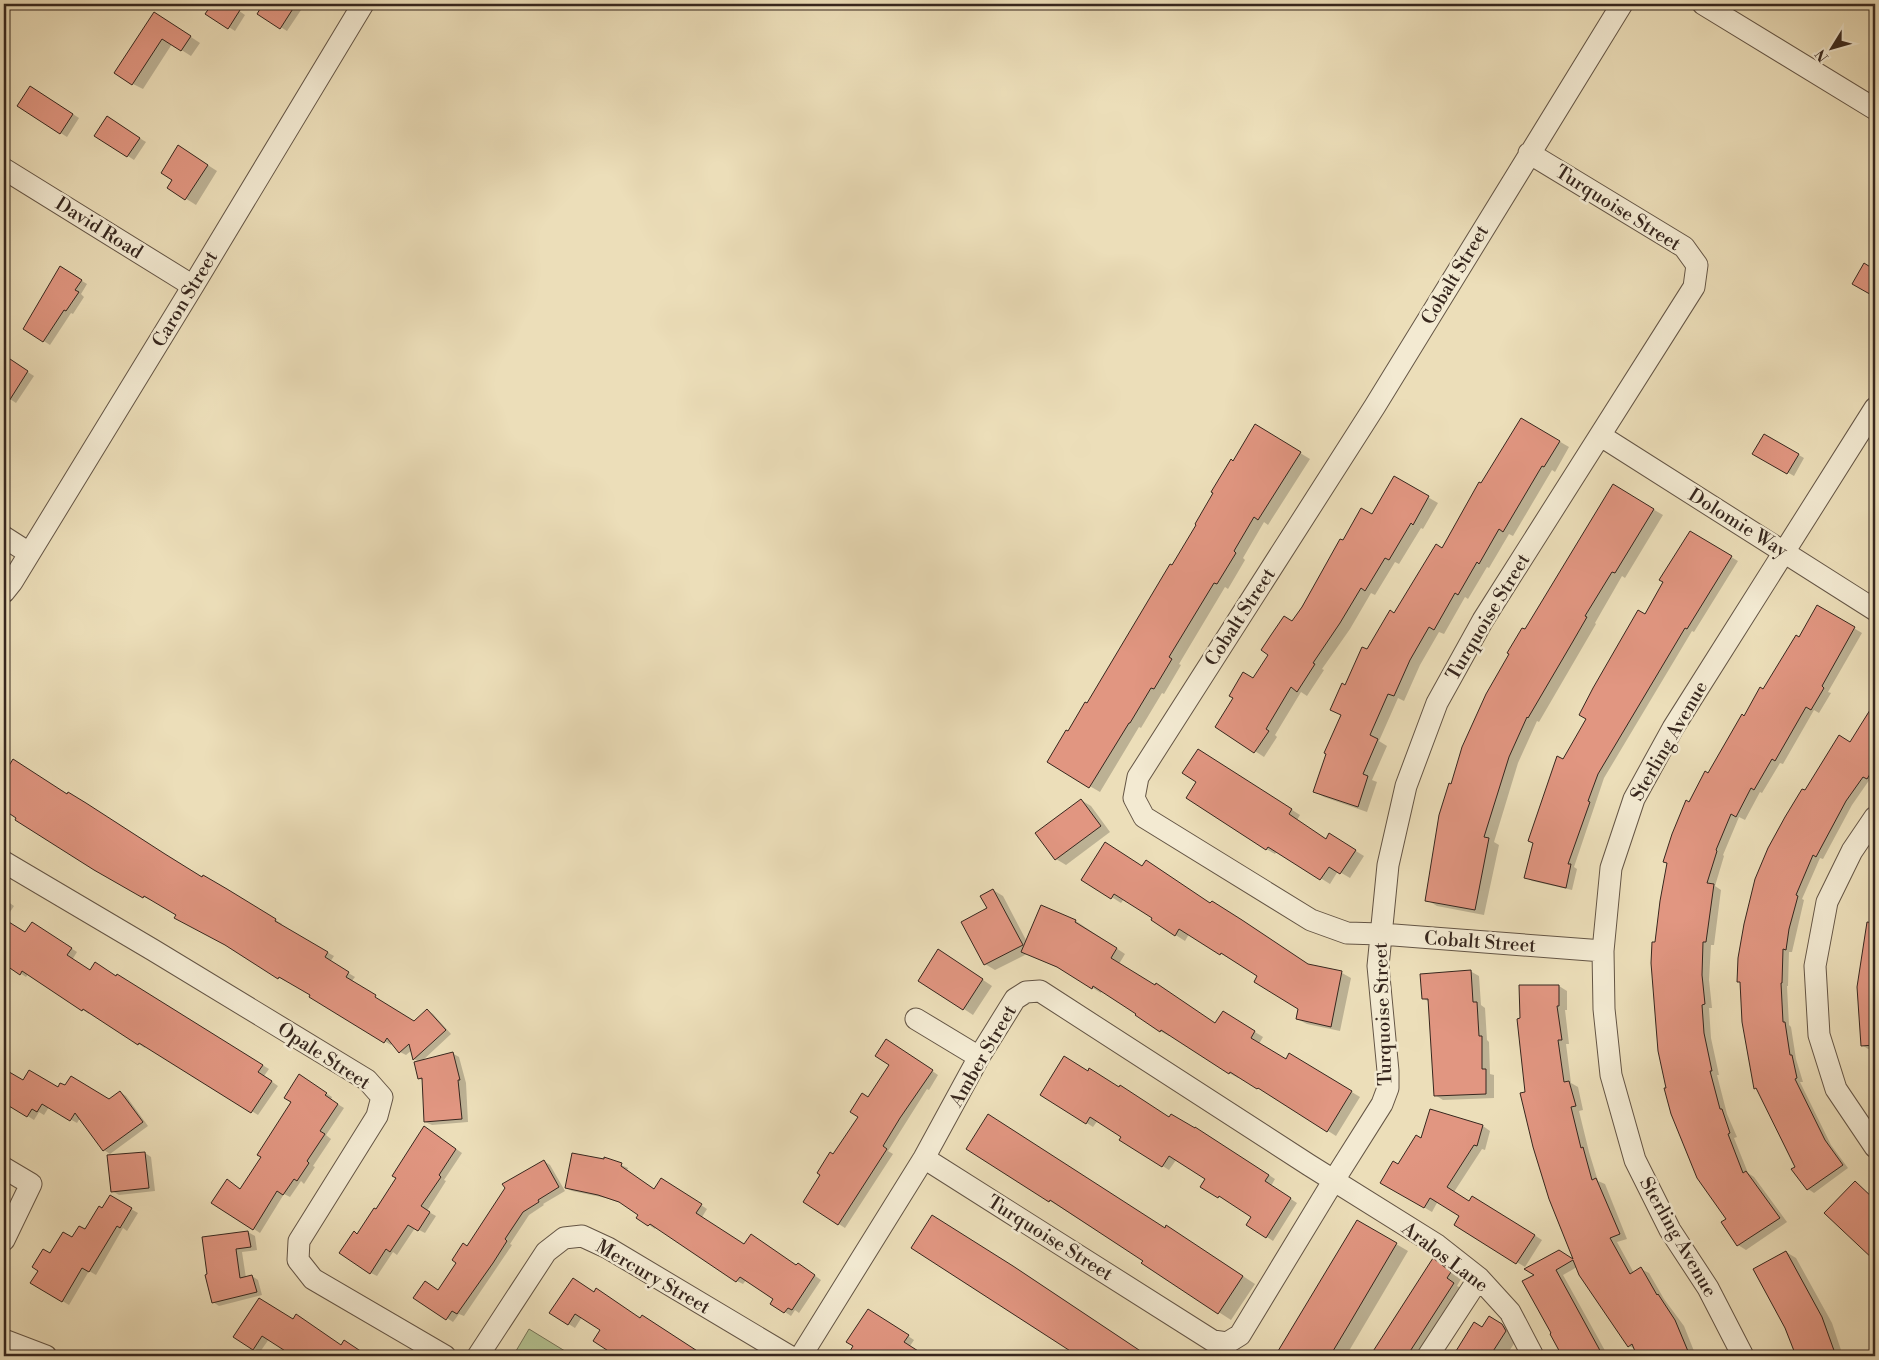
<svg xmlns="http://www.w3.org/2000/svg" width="1879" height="1360" viewBox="0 0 1879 1360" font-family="'Libre Bodoni',serif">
  <rect width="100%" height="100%" fill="#ecdeb9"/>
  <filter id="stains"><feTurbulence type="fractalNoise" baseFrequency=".004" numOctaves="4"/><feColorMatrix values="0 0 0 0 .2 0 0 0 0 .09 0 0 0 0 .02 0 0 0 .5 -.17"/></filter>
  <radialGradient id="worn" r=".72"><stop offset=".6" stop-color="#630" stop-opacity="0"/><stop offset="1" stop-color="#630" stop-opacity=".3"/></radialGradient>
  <path fill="#b4c291" stroke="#767458" d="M529 1329 573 1356H513Z"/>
  <path fill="#0003" d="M213 4H229L245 15 235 31 207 13Z
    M265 4H305L287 31 259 13Z
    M164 19 200 43 191 56 172 44 143 89 133 84Z
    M37 91 79 118 67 137 18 106Z
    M113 122 146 142 134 160 96 135Z
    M189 153 217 171 196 205 169 188Z
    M61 268 87 284 81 294 84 297 73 314 71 313 50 345 25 329Z
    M6 358 34 376 16 403 4 395V361Z
    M1521 419 1569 447 1555 472 1552 470 1513 536 1509 534 1489 568 1487 567 1468 599 1465 597 1444 634 1439 632 1420 665 1404 701 1398 698 1379 741 1387 746 1372 780 1377 782 1367 812 1324 797 1315 792 1342 716 1346 686 1368 650 1443 550Z
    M1256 426 1310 459 1268 525 1264 522 1243 558 1245 560 1228 589 1225 587 1179 664 1181 665 1164 694 1162 693 1141 728 1139 727 1100 792 1048 762 1087 705 1172 567Z
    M1765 435 1804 458 1794 476 1754 453Z
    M1395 478 1438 503 1423 529 1421 528 1399 564 1395 562 1375 595 1371 593 1350 629 1322 669 1324 670 1307 696 1301 692 1275 735 1277 737 1264 757 1217 726 1253 680 1292 622 1343 542 1373 516Z
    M1613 486 1663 515 1625 578 1622 576 1595 623 1596 624 1539 722 1537 721 1518 763 1494 842 1499 845 1484 915 1437 906 1427 900 1452 786 1525 631Z
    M1690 533 1738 561 1694 632 1692 631 1604 778 1574 867 1577 869 1572 890 1532 881 1526 877 1564 760Z
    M1818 607 1862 633 1828 692 1831 693 1819 713 1814 710 1783 764 1780 763 1762 793 1760 792 1745 820 1739 817 1723 855 1724 856 1715 886 1721 890 1714 945H1711L1709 980 1712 1008H1709L1711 1038 1719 1075H1717L1727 1114 1737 1137 1734 1138 1748 1173 1754 1177 1787 1222 1746 1250 1738 1245 1728 1219 1667 1089 1656 943 1690 803 1745 717 1799 639Z
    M1875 708V779L1874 782 1870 779 1852 805 1823 859 1820 858 1802 899 1804 900 1792 952H1789L1788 986H1787L1789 1025 1791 1027 1796 1059 1803 1082H1800L1831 1145 1848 1168 1814 1193 1808 1189 1758 1089 1755 1088 1805 792 1851 744Z
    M1207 756 1300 815 1297 820 1327 840H1338L1364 856 1350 878 1338 871 1330 884 1277 851 1275 854 1266 849 1198 782Z
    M13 761 203 878 234 894 282 924 280 926 334 956 330 962 355 977 351 982 414 1022 427 1010 433 1014 451 1034 422 1061 452 1053 459 1057 466 1083 468 1122 432 1125 425 1122 423 1081 419 1078V1062L414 1059 412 1050 406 1055 400 1052 392 1043 391 1045 311 997 312 995 286 980 285 981 151 898 150 900 144 897 4 809V776Z
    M1081 800 1091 806 1110 832 1066 865 1056 859Z
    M1143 867 1211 904 1310 966 1342 973 1351 978 1340 1031 1307 1024 1297 1019 1299 1009 1259 976 1231 958 1230 959 1189 934 1185 941 1152 920 1154 918 1124 899 1121 903 1083 879Z
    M993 890 1003 896 1027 942 1042 907 1076 921 1125 954 1119 964 1216 1024 1223 1012 1263 1037 1259 1044 1286 1061 1290 1055 1360 1097 1336 1136 1267 1092 1239 1076 1238 1078 1229 1073 1170 1034 1169 1036 1160 1031 1138 1013 1102 991 1101 993 1065 971 1027 954 995 970 985 964 963 923 988 909Z
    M4 899 14 906 4 921 24 933 38 927 77 952 72 960 90 972 117 977 118 975 269 1069 264 1076 278 1086 258 1115 146 1045 145 1048 90 1012 89 1014 83 1010 28 974 26 977 4 962Z
    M1875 915V1048L1868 1049 1862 1045 1866 941Z
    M949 957 992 986 973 1015 964 1009Z
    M1470 971 1479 976 1481 1005 1485 1008 1487 1040 1489 1042 1490 1074 1494 1075V1098L1443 1100 1435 1095 1429 1002 1423 998Z
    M1559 986 1567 991V1010H1565L1569 1044H1566L1571 1083 1578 1087 1583 1110 1579 1111 1589 1152 1598 1181 1605 1184 1627 1239 1617 1242 1634 1273 1641 1269 1649 1273 1664 1299 1684 1326 1696 1356H1638L1635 1349 1629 1346 1577 1267 1563 1275 1608 1356H1564L1524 1282 1536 1275 1559 1252 1575 1262 1526 1093Z
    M893 1044 938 1075 929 1090 927 1089 888 1151 893 1154 845 1228 805 1202 890 1065Z
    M4 1069 24 1082 109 1100 120 1092 126 1096 148 1126 110 1154 104 1150 80 1118 77 1123 49 1107 44 1115 39 1112 34 1120 7 1103 4 1109Z
    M306 1080 332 1097 331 1100 344 1108 326 1135 331 1139 313 1166 315 1167 304 1184 301 1181 290 1197 284 1194 260 1233 254 1229 241 1190 263 1157Z
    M1042 1094 1169 1118 1202 1133 1275 1179 1271 1186 1297 1203 1273 1241 1248 1225 1253 1216 1202 1186 1206 1179 1176 1160 1169 1170 1121 1140 1123 1137 1098 1120 1093 1127Z
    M1483 1126 1490 1131 1485 1150 1482 1149 1454 1192 1470 1202H1481L1542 1240 1525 1267 1455 1225 1461 1216 1438 1201 1432 1212 1382 1183 1422 1140Z
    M430 1131 462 1153 444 1180 446 1181 427 1211 436 1216 425 1233 415 1228 397 1255 393 1252 377 1276 371 1273 358 1235Z
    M968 1149 1179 1234 1255 1284 1231 1320 1143 1263 1145 1261Z
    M145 1153 151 1157 155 1191 119 1195 112 1191Z
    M605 1158 628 1168 627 1171 655 1190 668 1183 707 1209 702 1217 745 1246 804 1268 821 1280 799 1313 795 1310 791 1316 785 1312 772 1304 775 1299 746 1280 743 1284 737 1281 656 1227 655 1229 649 1225 638 1218 640 1214 624 1204 606 1198 572 1191 566 1188 604 1161Z
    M544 1161 550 1165 565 1191 543 1204 544 1205 529 1215 510 1244 512 1245 464 1316 459 1314 453 1322 415 1297 443 1294 468 1247Z
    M1855 1182 1875 1199V1262L1874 1261 1875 1259Z
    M110 1197 138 1213 127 1231 123 1228 96 1275 89 1271 69 1305 32 1283 51 1255 86 1231Z
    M1357 1221 1408 1251 1346 1356H1277Z
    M248 1232 255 1236 257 1250 242 1252 246 1278 252 1276 258 1280 262 1295 219 1306 213 1302 203 1238Z
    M912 1248 1024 1274 1148 1356H1081Z
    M1786 1252 1796 1258 1832 1323 1843 1356H1797L1786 1327Z
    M1433 1259 1461 1279 1457 1286 1465 1290 1423 1356H1372Z
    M595 1293 641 1319 649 1320 704 1356H618L594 1341 602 1330 582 1317 575 1328 551 1313Z
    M875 1314 914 1340 910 1346 923 1356H857L851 1352Z
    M1489 1317 1514 1332 1517 1339 1506 1356H1454L1475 1324 1482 1328Z
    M293 1321 342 1346 351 1345 366 1356H295L269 1339 260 1352 235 1336Z"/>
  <path fill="#e19681" stroke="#37271e" d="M212 4H230L240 10 228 29 205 14Z
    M263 4H296L280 29 257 14Z
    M154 12 191 36 181 51 162 39 132 85 114 73Z
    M30 86 73 114 60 134 17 106Z
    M107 116 140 138 127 157 94 136Z
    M178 145 208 165 185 200 167 188 172 180 161 173Z
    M1864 263 1875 270V297L1852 284Z
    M60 266 82 280 75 290 79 292 66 311 64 310 43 342 23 329Z
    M4 355 28 371 4 409Z
    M1521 418 1560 441 1544 467 1542 466 1503 532 1499 529 1479 564 1477 562 1458 595 1455 593 1434 630 1429 627 1410 660 1394 696 1388 694 1370 735 1378 739 1363 774 1368 776 1358 807 1313 792 1326 754 1324 753 1341 715 1330 710 1342 683 1345 685 1362 647 1367 649 1390 610 1394 613 1436 544 1442 548 1479 482 1481 483Z
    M1255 424 1301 452 1258 520 1254 517 1234 551 1236 553 1217 584 1214 583 1169 657 1172 659 1154 689 1151 688 1130 723H1129L1089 788 1047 762 1066 730 1068 731 1085 702 1087 703 1170 564 1172 565 1196 525 1195 524 1213 493 1211 492 1231 459 1233 461Z
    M1764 434 1799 454 1787 474 1752 454Z
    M1394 476 1429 496 1413 525 1411 523 1389 560 1385 558 1365 591 1361 588 1340 623 1313 663 1315 664 1297 692 1291 687 1266 729 1269 731 1254 753 1215 727 1233 698 1229 696 1243 672 1253 678 1268 655 1261 650 1271 635 1284 616 1292 621 1302 607 1340 539 1343 540 1361 508 1372 514Z
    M1613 484 1654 509 1615 573 1612 572 1585 616 1587 617 1572 643 1528 718 1527 717 1509 757 1484 837 1489 838 1475 910 1425 901 1439 815 1449 783 1451 784 1462 747 1486 694 1509 654 1507 653 1522 628 1525 629Z
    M1690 531 1732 556 1687 629 1685 628 1598 774 1588 801 1590 802 1568 864H1571L1566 888 1524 878 1533 843 1528 841 1557 756 1563 759 1586 719 1579 715 1593 688 1638 610 1645 614 1663 582 1659 580Z
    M1817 605 1855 627 1822 686 1824 688 1811 710 1806 707 1775 761 1772 759 1754 790 1751 788 1736 817 1731 814 1716 850 1717 851 1707 883 1714 884 1706 942H1703L1702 975 1705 1004 1702 1005 1704 1033 1712 1071H1710L1720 1109H1722L1730 1133 1728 1134 1743 1173 1746 1171 1780 1218 1737 1246 1721 1222 1726 1219 1697 1178 1671 1114 1664 1088H1666L1658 1051 1651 963 1652 942H1655L1660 901 1667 863 1663 862 1672 834 1686 800 1689 802 1705 771 1708 773 1742 714 1744 716 1760 687 1763 689 1796 635 1799 637Z
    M1875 702V766L1867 779 1863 777 1846 801 1816 857 1813 855 1796 895 1798 896 1789 929 1786 950 1783 949 1782 983H1781L1783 1022H1785L1790 1055H1792L1797 1078 1795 1079 1825 1140 1843 1165 1807 1190 1791 1169 1795 1167 1756 1088 1754 1089 1742 1022 1740 982H1737L1738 958 1744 924 1755 879 1768 848 1785 817 1802 789 1805 790 1839 735 1850 742Z
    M1198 749 1292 809 1289 814 1326 839 1329 833 1356 850 1340 874 1329 867 1320 880 1268 847 1266 850 1186 798 1196 782 1182 773Z
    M13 759 67 794 68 792 86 803 165 854 202 877 203 875 227 889 276 919 275 921 328 952 325 957 349 972 346 977 376 995 375 997 414 1021 427 1009 446 1030 413 1060 409 1044 399 1053 387 1038 384 1043 309 997 310 995 279 977 278 979 225 945 174 918 176 915 144 896 143 898 94 870 15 820 16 818 4 810V774Z
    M1081 799 1101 826 1055 860 1035 833Z
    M1105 842 1142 866 1146 860 1210 903 1212 901 1242 920 1308 964 1342 971 1331 1027 1296 1019 1298 1009 1254 982 1257 976 1221 953 1220 955 1179 929 1175 936 1151 920 1152 918 1114 894 1111 899 1081 880Z
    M993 889 1023 945 984 965 961 922 987 908 980 896Z
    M1041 905 1076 920 1075 922 1117 948 1111 958 1155 985 1156 983 1215 1023 1223 1011 1255 1031 1251 1038 1286 1059 1289 1053 1352 1091 1327 1132 1258 1088 1257 1089 1230 1072 1229 1074 1161 1030 1160 1032 1135 1015 1136 1014 1093 986 1092 989 1057 967 1021 952Z
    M4 919 25 932 32 922 72 948 67 955 90 970 95 962 116 976 117 974 263 1065 258 1072 272 1081 251 1113 139 1043 138 1045 83 1009 82 1011 22 971 20 975 4 964Z
    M1867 922 1875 923V1045L1861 1046 1857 987Z
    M938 949 983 979 963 1010 918 981Z
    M1471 970 1473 1002H1477L1479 1036H1482V1069H1486V1094L1434 1096 1428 999H1422L1420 974Z
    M1519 985H1559V1006H1557L1562 1040H1558L1564 1082 1569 1081 1576 1106 1571 1107 1581 1148 1583 1147 1592 1180 1596 1178 1620 1234 1610 1238 1630 1274 1641 1267 1657 1295 1658 1294 1675 1320 1690 1356H1637L1632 1344 1628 1347 1579 1275 1573 1260 1556 1270 1603 1356H1562L1550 1334 1551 1333 1522 1281 1534 1275 1524 1269 1559 1250 1573 1259 1549 1199 1533 1147 1520 1093 1525 1092 1517 1019 1520 1018Z
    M886 1039 933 1070 900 1118 883 1146 887 1149 838 1225 803 1202 820 1175 817 1173 830 1152 833 1154 858 1117 850 1112 862 1093 868 1097 889 1065 875 1056Z
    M453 1052 460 1080H458L462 1119 424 1122 422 1078 418 1079 414 1062Z
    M1064 1056 1088 1071 1089 1068 1119 1087 1120 1085 1169 1117 1171 1114 1195 1128V1127L1269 1175 1265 1181 1291 1198 1266 1238 1246 1225 1251 1217 1219 1196 1218 1198 1200 1187 1205 1179 1169 1156 1162 1167 1119 1140 1121 1137 1090 1117 1086 1124 1040 1095Z
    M4 1069 23 1080 29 1070 58 1087 60 1083 65 1085 71 1076 109 1099 120 1091 143 1122 103 1151 75 1113 70 1121 42 1104 37 1112 32 1109 27 1117 4 1103Z
    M299 1074 327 1093 325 1095 338 1104 320 1131 325 1134 307 1161 309 1163 297 1181 294 1179 283 1195 277 1191 253 1230 211 1203 227 1179 240 1189 261 1157 257 1155 291 1102 284 1098Z
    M1430 1109 1483 1125 1477 1146 1474 1145 1447 1187 1469 1201 1472 1196 1535 1235 1516 1264 1454 1225 1459 1216 1430 1198 1424 1208 1380 1183 1393 1161 1398 1164 1416 1135 1421 1138Z
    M988 1114 1165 1228 1166 1225 1243 1276 1218 1314 1141 1263 1143 1261 1050 1200 1049 1202 966 1149Z
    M424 1126 456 1149 439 1175 441 1177 421 1206 430 1212 418 1231 408 1225 390 1252 386 1249 370 1274 339 1253 354 1231 357 1234 374 1208 376 1209 396 1178 392 1176Z
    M145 1152 149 1188 111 1192 107 1155Z
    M572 1153 604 1159V1157L622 1163 621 1166 654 1189 661 1178 702 1204 696 1213 744 1244 751 1234 796 1265 798 1263 815 1275 792 1310 788 1308 784 1313 770 1304 773 1299 740 1277 736 1282 650 1224 648 1226 636 1218 638 1215 619 1202 598 1195 565 1188Z
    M544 1160 559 1187 538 1200 539 1202 523 1212 505 1239 507 1241 493 1263 457 1314 452 1311 446 1320 413 1298 425 1281 438 1290 456 1263 452 1260 463 1243 467 1246 505 1188 502 1184Z
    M1855 1181 1875 1200V1261L1824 1213Z
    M110 1195 132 1208 120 1228 117 1226 89 1272 82 1268 62 1302 30 1283 38 1271 32 1267 43 1249 50 1253 63 1232 72 1237 79 1226 85 1229 99 1206 102 1208Z
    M932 1215 1013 1266 1148 1356H1078L911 1248Z
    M1357 1220 1397 1243 1348 1326 1330 1356H1275Z
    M248 1231 251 1247 236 1249 240 1278 252 1275 257 1292 212 1303 205 1275 207 1274 202 1237Z
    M1786 1251 1822 1317 1836 1356H1796L1785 1328 1753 1269Z
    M1433 1258 1451 1272 1447 1278 1454 1283 1407 1356H1370Z
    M573 1278 594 1292 596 1288 640 1318 642 1315 705 1356H616L593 1341 600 1330 575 1314 568 1325 549 1313Z
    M259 1298 293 1319 296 1314 341 1345 344 1340 368 1356H293L262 1336 253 1350 233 1337Z
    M868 1309 909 1335 904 1342 926 1356H847L853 1346 846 1342Z
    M1489 1316 1502 1324 1506 1331 1490 1356H1463L1456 1351 1474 1322 1482 1327Z"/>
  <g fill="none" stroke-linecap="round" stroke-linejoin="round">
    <defs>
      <path id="minor" d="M1703 4 1875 109
        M4 169 193 286
        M1601 436 1875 610
        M4 537 29 553
        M4 592 12 582 193 286 363 4
        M1875 817 1852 851 1827 902 1815 966 1819 1035 1836 1089 1875 1147
        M4 862 153 950 367 1080 382 1097 377 1116 299 1241 298 1260 313 1279 445 1356
        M1603 951 1381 934 1347 933 1311 920 1144 817 1134 798 1138 777 1375 406 1622 4
        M916 1019 979 1057
        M924 1158 1213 1341 1227 1343 1240 1335 1334 1180 1382 1104 1388 1088V1071L1378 966 1388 865 1406 786 1437 703 1483 620 1694 287 1697 265 1684 247 1529 153
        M4 1168 31 1184 4 1240
        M4 1340 46 1356
        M478 1356 546 1252 564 1238 582 1236 608 1248 789 1356
        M801 1356 924 1158 979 1057 1015 999 1026 992 1040 991 1309 1165 1437 1245 1479 1278 1510 1312 1533 1356
        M1428 1356 1479 1278
        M1743 1356 1708 1288 1670 1230 1635 1160 1611 1075 1604 1009 1603 951 1611 868 1634 799 1673 728 1875 408"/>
    </defs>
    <use href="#minor" stroke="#645545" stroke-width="23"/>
    <use href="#minor" stroke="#f3ead2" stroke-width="21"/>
  </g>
  <g text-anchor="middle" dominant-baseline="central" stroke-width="5" stroke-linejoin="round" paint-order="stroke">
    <g font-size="19" fill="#37271e" stroke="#f3ead2">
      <text transform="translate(1618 208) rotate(32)">Turquoise Street</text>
      <text transform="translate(99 228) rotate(32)">David Road</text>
      <text transform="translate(1455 275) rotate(-59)">Cobalt Street</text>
      <text transform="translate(185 299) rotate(-59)">Caron Street</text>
      <text transform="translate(1738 523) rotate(32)">Dolomie Way</text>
      <text transform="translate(1240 617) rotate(-57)">Cobalt Street</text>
      <text transform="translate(1488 617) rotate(-59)">Turquoise Street</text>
      <text transform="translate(1669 741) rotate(-60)">Sterling Avenue</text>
      <text transform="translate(1480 942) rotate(4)">Cobalt Street</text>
      <text transform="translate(1383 1014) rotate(-92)">Turquoise Street</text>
      <text transform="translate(324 1056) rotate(33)">Opale Street</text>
      <text transform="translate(983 1056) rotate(-60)">Amber Street</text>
      <text transform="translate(1678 1237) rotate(60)">Sterling Avenue</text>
      <text transform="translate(1050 1238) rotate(32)">Turquoise Street</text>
      <text transform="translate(1445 1257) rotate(37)">Aralos Lane</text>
      <text transform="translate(653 1277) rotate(30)">Mercury Street</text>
    </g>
  </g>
  <rect width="1879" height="1360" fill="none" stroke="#ecdeb9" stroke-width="20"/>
  <rect x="5" y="5" width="1869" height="1350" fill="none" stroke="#37271e" stroke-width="2.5"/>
  <rect x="10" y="10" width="1859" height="1340" fill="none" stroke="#37271e"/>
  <g transform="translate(1832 48) rotate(233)" stroke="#f3ead2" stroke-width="4" paint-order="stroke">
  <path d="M0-4L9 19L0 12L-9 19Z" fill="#37271e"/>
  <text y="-8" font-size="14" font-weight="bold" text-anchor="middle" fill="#37271e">N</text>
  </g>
  <rect width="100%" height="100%" filter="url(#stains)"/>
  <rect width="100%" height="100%" fill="url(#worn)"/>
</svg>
